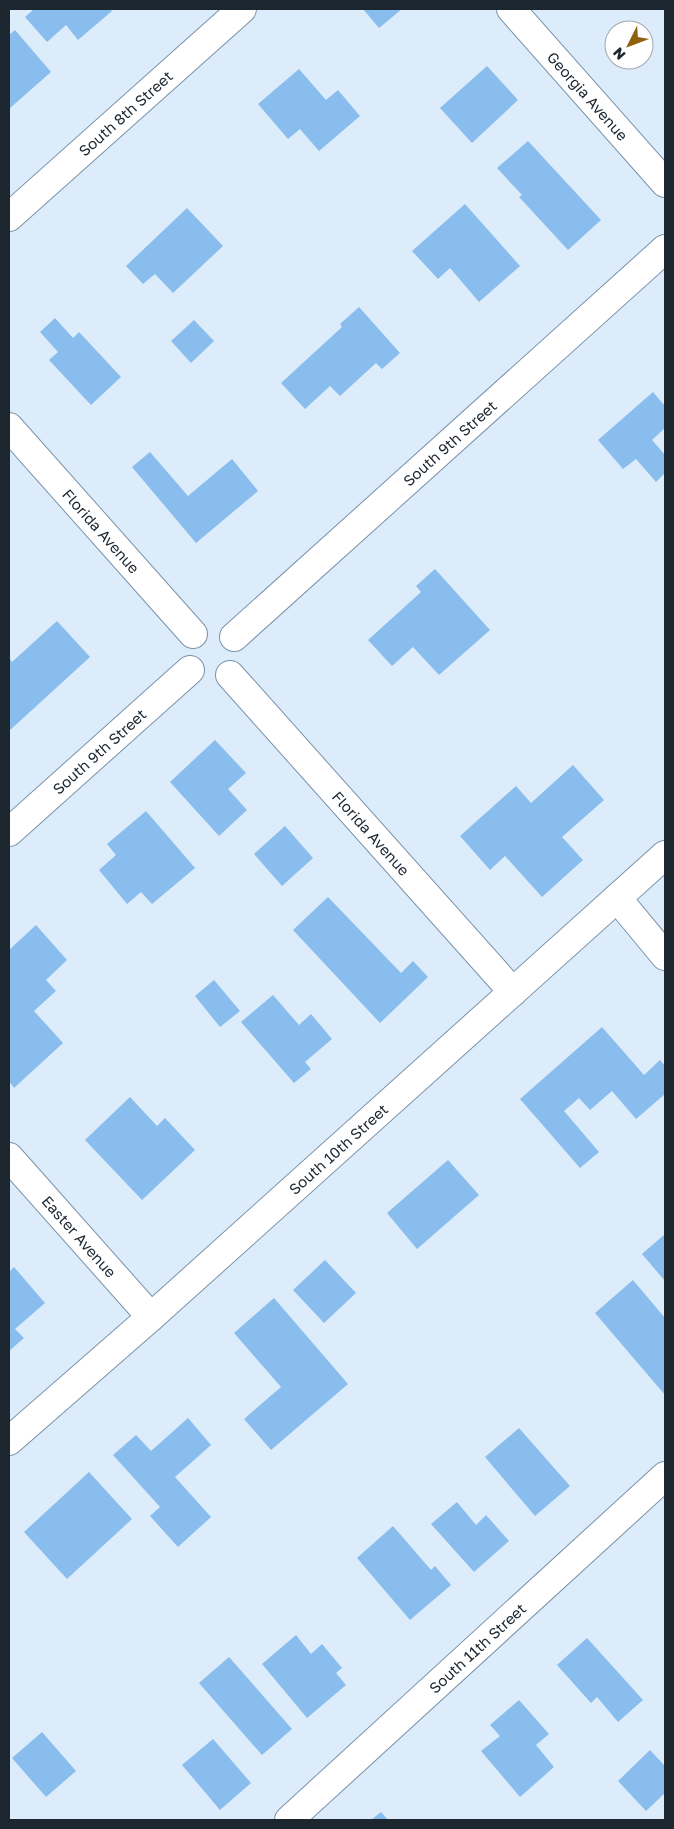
<svg xmlns="http://www.w3.org/2000/svg" width="674" height="1829" viewBox="0 0 674 1829" font-family="'Golos Text',sans-serif">
  <rect width="100%" height="100%" fill="#dcecfb"/>
  <path fill="#89bded" d="M34 9H110L112 11 78 40 66 25 47 42 25 17Z
    M363 9H402L379 28Z
    M15 30 51 72 9 109V35Z
    M487 66 518 100 472 143 440 108Z
    M299 69 326 100 338 90 360 116 319 151 300 129 288 139 258 104Z
    M528 141 601 220 568 250 519 197 522 195 497 168Z
    M465 204 520 266 479 302 450 268 438 279 412 251Z
    M187 208 223 246 173 293 155 274 143 284 126 266Z
    M359 307 400 353 382 369 376 363 340 396 330 386 305 409 281 383 342 327 340 324Z
    M55 318 73 338 79 332 121 377 91 405 49 360 58 352 40 332Z
    M194 320 214 341 191 363 171 341Z
    M653 392 665 406V428L652 440 665 455V473L656 482 636 459 623 469 598 440Z
    M150 452 188 496 232 459 258 491 196 543 132 467Z
    M435 569 490 630 439 675 413 647 392 666 368 640 421 592 416 586Z
    M57 621 90 657 9 731V658L12 662Z
    M215 740 246 773 228 789 247 810 219 836 170 782Z
    M573 765 604 800 562 837 583 860 542 897 505 856 490 870 460 836 516 786 531 803Z
    M146 811 195 868 152 904 141 892 127 904 99 870 116 855 107 844Z
    M285 826 313 858 282 886 254 854Z
    M328 897 401 973 413 961 428 977 380 1023 293 930Z
    M36 925 67 960 46 980 56 991 34 1011 63 1043 14 1088 9 1081V950Z
    M214 980 240 1011 220 1027 195 996Z
    M273 995 299 1025 311 1014 332 1039 305 1062 311 1069 294 1083 241 1022Z
    M602 1027 644 1075 660 1060 665 1066V1094L636 1119 612 1091 590 1110 579 1098 564 1111 599 1152 580 1168 520 1099Z
    M130 1097 157 1126 165 1118 195 1150 142 1200 85 1140Z
    M448 1160 479 1195 417 1249 387 1213Z
    M665 1234V1281L642 1254Z
    M325 1260 356 1293 324 1323 293 1290Z
    M14 1267 45 1303 15 1329 24 1338 9 1351V1272Z
    M633 1280 665 1318V1395L595 1313Z
    M274 1298 348 1384 271 1450 244 1419 281 1387 234 1333Z
    M188 1418 211 1445 175 1477 211 1517 178 1547 150 1516 160 1507 113 1455 136 1435 151 1451Z
    M519 1428 570 1486 535 1516 485 1457Z
    M89 1472 132 1519 67 1579 24 1532Z
    M457 1502 476 1525 486 1515 509 1541 474 1572 431 1524Z
    M393 1526 431 1570 435 1566 451 1585 410 1620 357 1558Z
    M296 1635 311 1654 322 1644 342 1668 336 1673 346 1685 307 1718 262 1664Z
    M587 1638 643 1700 618 1722 597 1697 591 1703 557 1665Z
    M229 1657 292 1729 262 1755 199 1683Z
    M519 1700 549 1734 536 1745 554 1767 520 1797 481 1751 500 1736 490 1725Z
    M42 1732 76 1771 46 1797 12 1758Z
    M213 1739 251 1783 220 1810 182 1765Z
    M650 1750 665 1766V1793L646 1811 618 1781Z
    M381 1812 388 1820H371Z"/>
  <g fill="none" stroke-linecap="round" stroke-linejoin="round">
    <defs>
      <g id="minor">
        <path id="s1" d="M511 9 665 183"/>
        <path id="s2" d="M9 217 242 9"/>
        <path id="s3" d="M9 427 193 634"/>
        <path id="s4" d="M234 637 665 249"/>
        <path id="s5" d="M230 675 513 992"/>
        <path id="s6" d="M9 832 190 670"/>
        <path d="M617 898 665 956"/>
        <path id="s7" d="M9 1157 151 1317"/>
        <path id="s8" d="M9 1441 151 1317 665 855"/>
        <path id="s9" d="M289 1820 665 1476"/>
      </g>
    </defs>
    <use href="#minor" stroke="#7a92a9" stroke-width="30"/>
    <use href="#minor" stroke="#fff" stroke-width="28"/>
  </g>
  <g text-anchor="middle" dominant-baseline="central" stroke-width="4" stroke-linejoin="round" paint-order="stroke">
    <g font-size="15" fill="#1c262f" stroke="#fff">
      <text stroke="none"><textPath href="#s1" startOffset="116">Georgia Avenue</textPath></text>
      <text stroke="none"><textPath href="#s2" startOffset="156">South 8th Street</textPath></text>
      <text stroke="none"><textPath href="#s4" startOffset="290">South 9th Street</textPath></text>
      <text stroke="none"><textPath href="#s3" startOffset="139">Florida Avenue</textPath></text>
      <text stroke="none"><textPath href="#s6" startOffset="121">South 9th Street</textPath></text>
      <text stroke="none"><textPath href="#s5" startOffset="212">Florida Avenue</textPath></text>
      <text stroke="none"><textPath href="#s8" startOffset="440">South 10th Street</textPath></text>
      <text stroke="none"><textPath href="#s7" startOffset="106">Easter Avenue</textPath></text>
      <text stroke="none"><textPath href="#s9" startOffset="255">South 11th Street</textPath></text>
    </g>
  </g>
  <rect width="674" height="1829" fill="none" stroke="#1c262f" stroke-width="20"/>
  <g transform="translate(629 45) rotate(228)"><circle r="24" fill="#ffffff" stroke="#a4a8ac"/>
  <path d="M0-4L9 19L0 12L-9 19Z" fill="#90610c"/>
  <text y="-8" font-size="14" font-weight="bold" text-anchor="middle" fill="#1c262f">N</text>
  </g>
</svg>
